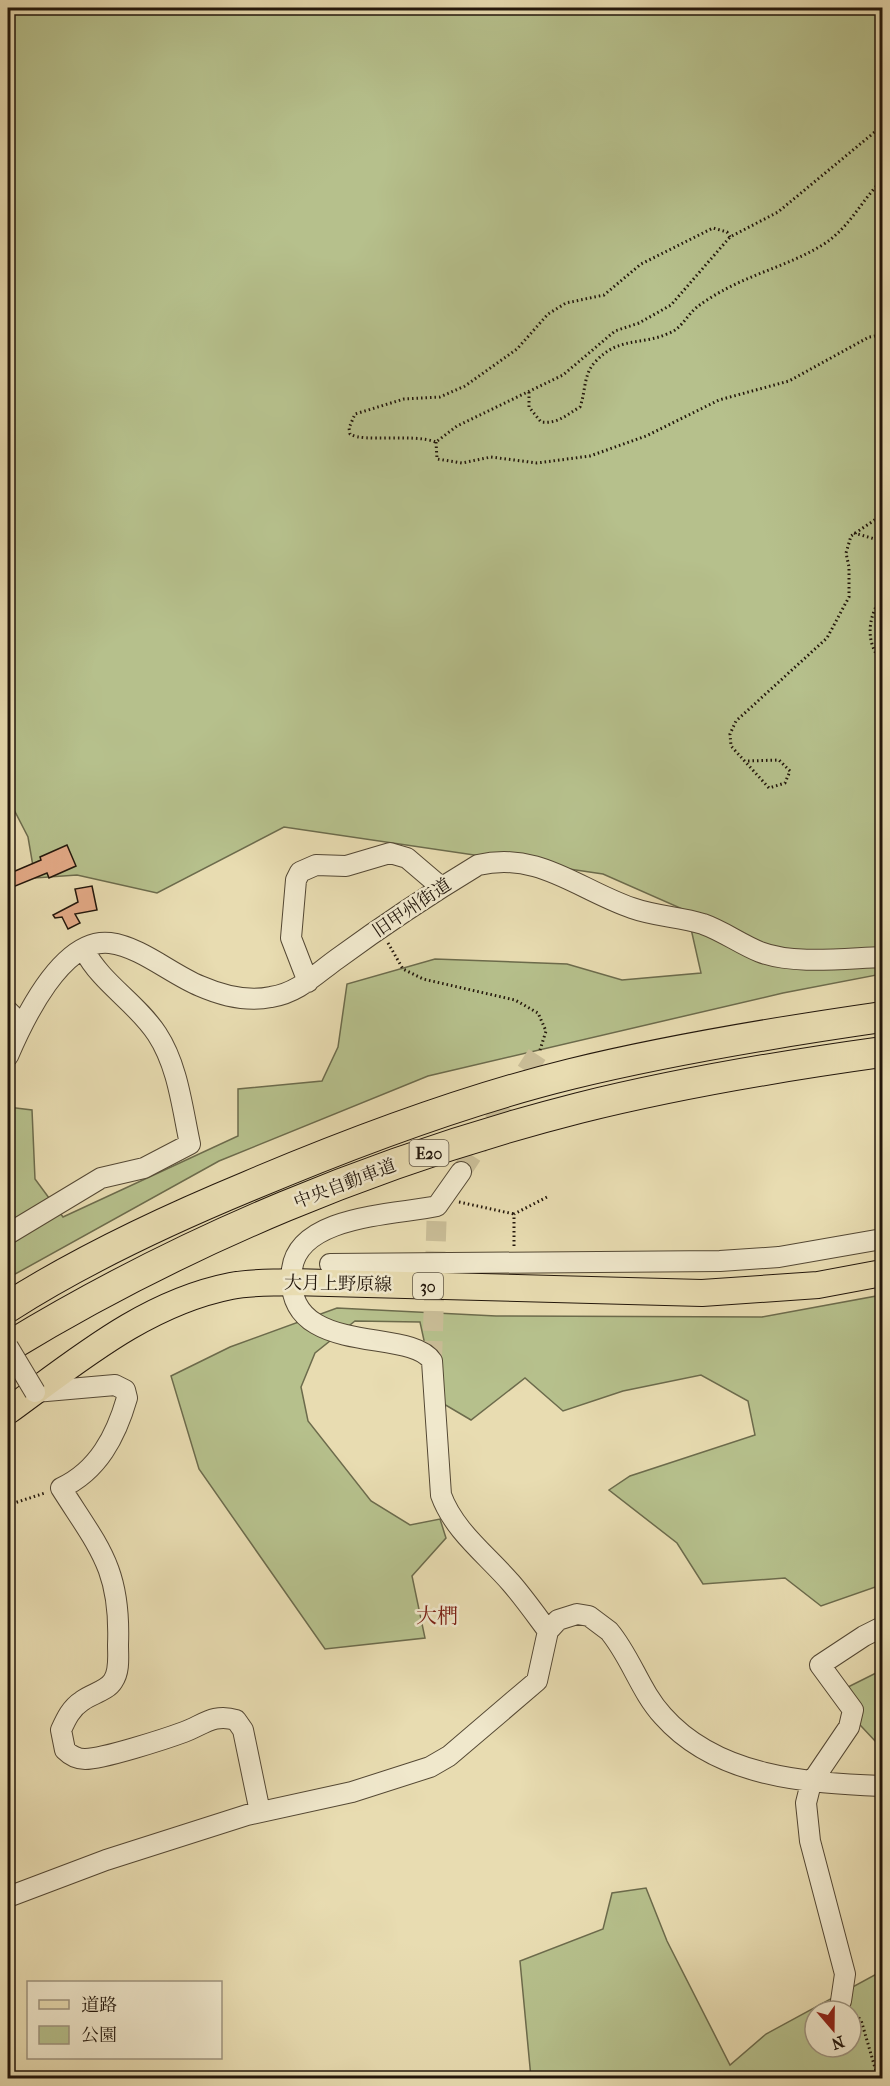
<svg xmlns="http://www.w3.org/2000/svg" width="890" height="2086" viewBox="0 0 890 2086" font-family="'IM FELL French Canon','Noto Serif JP',serif">
  <rect width="100%" height="100%" fill="#e8dcb1"/>
  <filter id="stains"><feTurbulence type="fractalNoise" baseFrequency=".00333" numOctaves="4"/><feColorMatrix values="0 0 0 0 .2 0 0 0 0 .09 0 0 0 0 .02 0 0 0 .5 -.17"/></filter>
  <radialGradient id="worn" r=".72"><stop offset=".6" stop-color="#630" stop-opacity="0"/><stop offset="1" stop-color="#630" stop-opacity=".3"/></radialGradient>
  <path fill="#b6c08c" stroke="#6c6b4c" stroke-width="1.5" fill-rule="evenodd" d="M8 8H882V974L783 993 428 1076 219 1161 8 1278V1107L32 1110 35 1179 63 1217 238 1136V1089L322 1081 338 1047 347 984 435 959 567 964 622 980 701 973 687 911 603 874 284 827 157 893 77 875 35 878 28 837 8 798Z
    M882 1295V1588L878 1586 821 1606 785 1578 703 1584 677 1543 609 1490 630 1476 755 1435 748 1401 701 1375 623 1391 563 1411 525 1378 471 1420 437 1400 420 1322 355 1321 315 1353 301 1387 308 1421 371 1501 410 1525 440 1519 446 1538 412 1576 425 1638 325 1649 199 1469 171 1376 230 1347 337 1308 496 1316 762 1317Z
    M882 1670V1741L876 1742 832 1695Z
    M646 1888 667 1941 730 2065 766 2034 882 1971V2078H531L520 1961 603 1929 612 1893ZM815 2011H851V2047H815Z"/>
  <path fill="#e4aa87" stroke="#22160b" stroke-width="1.5" d="M67 845 76 866 49 878 47 873 8 889V874L41 860 40 857Z
    M92 886 97 910 75 914 80 923 68 929 62 917 55 918 53 915 78 902 75 889Z"/>
  <g fill="none" stroke-linecap="round" stroke-linejoin="round">
    <path stroke="#cabe98" stroke-width="20" stroke-dasharray="20 10" stroke-linecap="butt" d="M461 1172 540 1050
      M432 1361 437 1206"/>
    <defs>
      <path id="minor" d="M308 982 291 938 296 880 300 872 316 865 346 866 390 853 407 858 441 887
        M8 1011 21 1024
        M8 1056C23 1021 62 937 110 943 141 947 171 974 200 986 223 996 247 1002 271 997 298 993 316 974 337 959 382 926 430 894 478 865 539 851 577 889 632 908 654 916 680 917 703 924 723 931 740 944 760 952 793 965 847 958 882 957
        M461 1172 437 1206C395 1215 299 1215 292 1269 282 1360 410 1326 432 1361L441 1495C454 1531 487 1555 511 1583 524 1598 536 1615 548 1631
        M8 1234 101 1178 144 1168 190 1144C182 1107 178 1066 157 1034 136 1002 102 984 84 950
        M330 1264 720 1261 779 1257 882 1239
        M35 1392 115 1385 125 1390 127 1398C116 1436 98 1471 61 1488 99 1548 121 1569 118 1645 118 1656 120 1671 113 1681 107 1691 91 1694 82 1701 71 1708 66 1719 61 1730L65 1750C71 1756 77 1759 85 1759 103 1759 165 1739 184 1732 203 1725 214 1713 236 1720L243 1730 260 1812
        M8 1897 106 1860 247 1815 352 1792 430 1767 449 1756 537 1681 548 1631 558 1620 577 1614 589 1616 609 1631C631 1657 640 1691 663 1716 717 1777 806 1783 882 1786
        M841 2001 845 1974 810 1841 806 1803 811 1783 849 1727 853 1710 820 1665 864 1636 882 1627"/>
      <path id="major" d="M8 1411C77 1361 145 1303 231 1286 250 1282 271 1283 291 1282L702 1293 818 1285 882 1273"/>
      <path id="highway" d="M8 1307C83 1259 167 1220 249 1186 353 1142 461 1101 571 1074 673 1049 778 1032 882 1017
        M8 1347C184 1240 379 1159 579 1108 679 1083 781 1066 882 1052"/>
    </defs>
    <use href="#minor" stroke="#544834" stroke-width="22"/>
    <use href="#major" stroke="#22160b" stroke-width="28"/>
    <use href="#highway" stroke="#22160b" stroke-width="32"/>
    <path stroke="#22160b" stroke-width="3" stroke-dasharray="1.5 3" stroke-linecap="butt" d="M730 237 727 232 713 228 641 264 604 295 566 303 548 314 517 349 465 386 440 397 404 399 355 414 349 428 350 434C364 443 412 433 436 442L457 426 563 375 615 331 639 323 671 305 730 237 778 212 882 126
      M529 392V407L541 422C558 424 566 415 580 407 586 391 583 374 596 361 618 337 642 345 667 334 682 329 686 316 697 307 705 301 716 294 724 290 757 272 792 264 824 244 849 228 862 200 882 180
      M436 442 437 459 462 463 491 457 537 463 590 456 646 436 719 400 789 381 869 337 882 335
      M854 533 882 541
      M882 596C870 614 865 636 877 655L882 657
      M748 761 779 760 790 771 785 783 769 788 731 746 730 734 736 721 827 638 849 597V567L846 553 851 536 882 515
      M388 943 403 969 423 979 515 1000 538 1013 546 1031 540 1050
      M459 1202 514 1214
      M514 1246V1214L547 1197
      M8 1505 45 1493
      M852 2012 861 2020 878 2078"/>
    <use href="#minor" stroke="#f0e8cc" stroke-width="20"/>
    <use href="#major" stroke="#e8dcb1" stroke-width="26"/>
    <use href="#highway" stroke="#e8dcb1" stroke-width="30"/>
    <defs>
      <path id="minor-bridge" d="M8 1347 35 1392"/>
    </defs>
    <use href="#minor-bridge" stroke="#544834" stroke-width="22" stroke-linecap="butt"/>
    <use href="#minor-bridge" stroke="#f0e8cc" stroke-width="20"/>
  </g>
  <g text-anchor="middle" dominant-baseline="central" stroke-width="5" stroke-linejoin="round" paint-order="stroke">
    <g fill="#f0e8cc" stroke="#605545" stroke-width="1.5">
      <rect x="409.5" y="1140" width="39" height="26" rx="4.5"/>
      <rect x="413" y="1273" width="30" height="26" rx="4.5"/>
    </g>
    <g font-size="16" font-weight="bold" fill="#22160b">
      <text x="429" y="1153">E20</text>
      <text x="428" y="1286">30</text>
    </g>
    <g font-size="18" fill="#22160b" stroke="#f0e8cc">
      <text transform="translate(412 908) rotate(-34)">旧甲州街道</text>
      <text transform="translate(345 1184) rotate(-21)">中央自動車道</text>
      <text transform="translate(338 1284) rotate(1)">大月上野原線</text>
    </g>
    <g font-size="21" fill="#7a1f14" stroke="#f0e8cc">
      <text x="437" y="1616">大椚</text>
    </g>
  </g>
  <rect width="890" height="2086" fill="none" stroke="#e8dcb1" stroke-width="30"/>
  <rect x="9" y="9" width="872" height="2068" fill="none" stroke="#22160b" stroke-width="3"/>
  <rect x="15" y="15" width="860" height="2056" fill="none" stroke="#22160b" stroke-width="1.5"/>
  <rect x="27" y="1981" width="195" height="78" fill="#f0e8cc" stroke="#9e947f" stroke-width="1.5"/>
  <rect x="39" y="2000" width="30" height="9" fill="#e8dcb1" stroke="#9e947f" stroke-width="1.5"/>
  <text x="81" y="2011" font-size="18" fill="#22160b">道路</text>
  <rect x="39" y="2026" width="30" height="18" fill="#b6c08c" stroke="#9e947f" stroke-width="1.5"/>
  <text x="81" y="2041" font-size="18" fill="#22160b">公園</text>
  <g transform="translate(833 2029) rotate(160)"><circle r="28" fill="#f0e8cc" stroke="#9e947f" stroke-width="1.5"/>
  <path d="M0-4.5L10 22L0 15L-10 22Z" fill="#8f2418"/>
  <text y="-9" font-size="16" font-weight="bold" text-anchor="middle" fill="#22160b">N</text>
  </g>
  <rect width="100%" height="100%" filter="url(#stains)"/>
  <rect width="100%" height="100%" fill="url(#worn)"/>
</svg>
